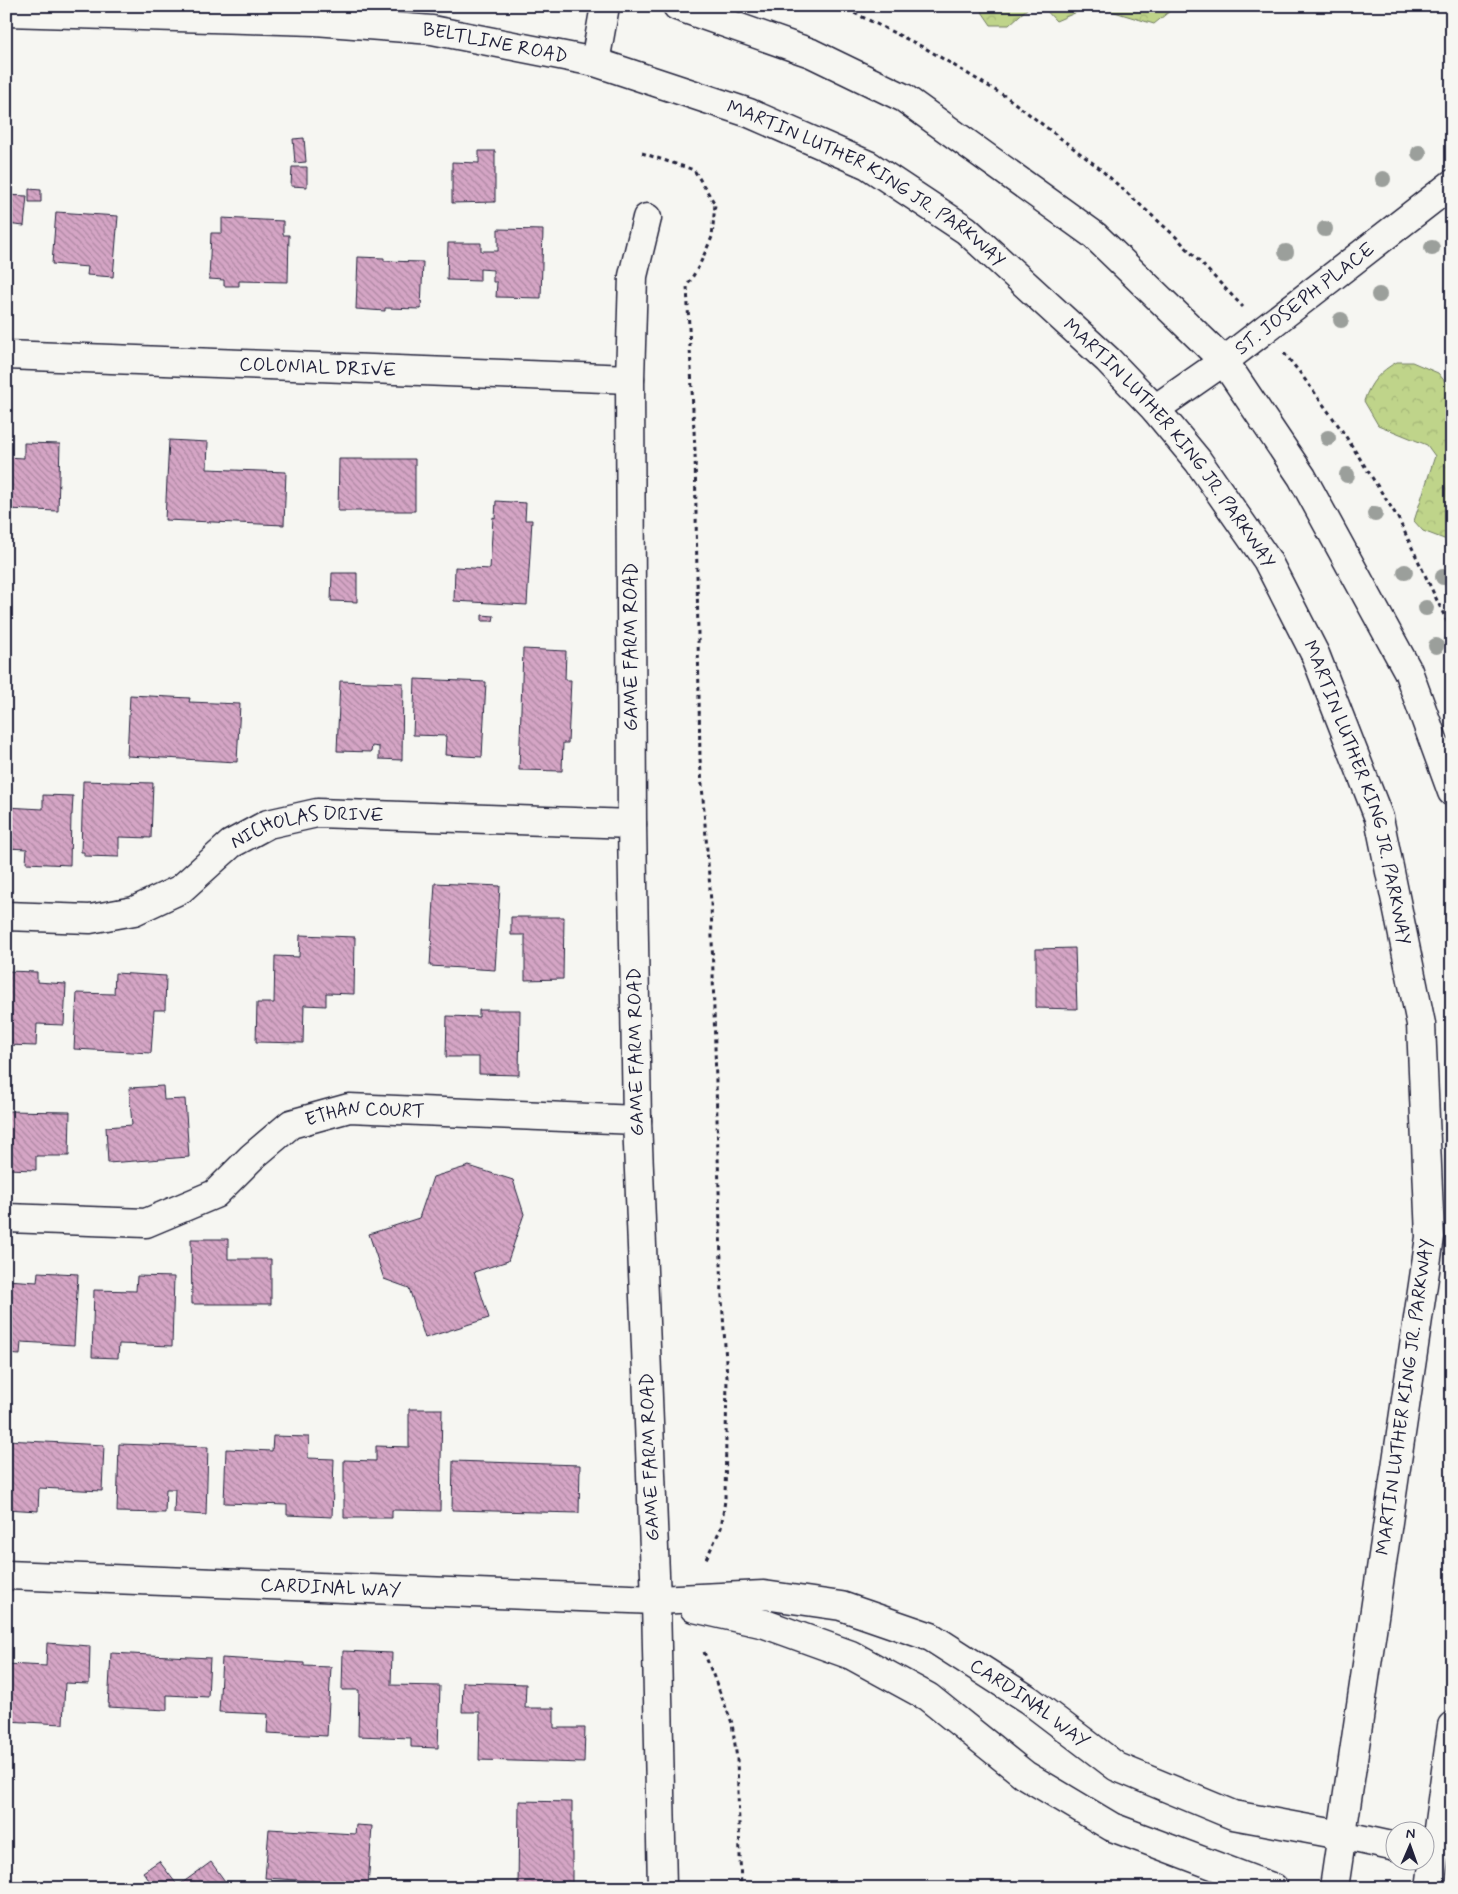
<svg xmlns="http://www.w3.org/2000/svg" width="1458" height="1894" viewBox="0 0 1458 1894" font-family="Mynerve,sans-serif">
  <defs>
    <pattern id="forest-crowns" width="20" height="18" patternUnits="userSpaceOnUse" patternTransform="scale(1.25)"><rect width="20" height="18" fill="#bfd48a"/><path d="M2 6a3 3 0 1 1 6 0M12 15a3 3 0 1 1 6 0" fill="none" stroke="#a4b678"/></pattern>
    <pattern id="building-back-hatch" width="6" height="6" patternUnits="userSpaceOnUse" patternTransform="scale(1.25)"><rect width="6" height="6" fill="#d5a5c5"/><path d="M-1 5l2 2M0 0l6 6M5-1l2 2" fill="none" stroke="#ac86a1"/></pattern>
  </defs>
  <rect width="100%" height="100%" fill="#f6f6f2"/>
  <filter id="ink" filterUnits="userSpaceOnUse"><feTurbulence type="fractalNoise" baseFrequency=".02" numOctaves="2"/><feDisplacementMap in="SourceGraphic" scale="10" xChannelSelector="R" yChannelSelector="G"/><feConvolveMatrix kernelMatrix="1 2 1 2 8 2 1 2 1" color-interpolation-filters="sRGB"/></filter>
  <g filter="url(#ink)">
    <path fill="url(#forest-crowns)" stroke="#707b62" d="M978 6H1030L1009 25H991Z
      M1042 6H1176L1154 24 1098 7H1089L1056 21Z
      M1397 362H1412L1438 373 1452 390V542L1423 531 1414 521 1435 456 1427 445 1378 425 1364 401C1370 383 1380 371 1397 362Z"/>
    <path fill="url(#building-back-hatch)" stroke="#22223b" d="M304 138 306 162 295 163 293 139Z
      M479 151H495V202L452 203V162L479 163Z
      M292 167H307V187L291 186Z
      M29 189 41 190V202H29Z
      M6 195 27 196 24 226 6 224Z
      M56 212 118 216 113 277 87 275 88 267 52 264Z
      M222 218 283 221V235H289L288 282 239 281V286H224V280L209 279 211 233H222Z
      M498 229 543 230 541 298 496 297 497 282H493V270L480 269V281L447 280 448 243H481V251H498Z
      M358 257 384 258V261L423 262 421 309 385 308V311L356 309Z
      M169 440 208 442 207 469 286 472 284 525 165 520Z
      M24 443 60 444 58 511 6 509V457L24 458Z
      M339 459H415V511H338Z
      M496 501 526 503 525 520H532L527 605 454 601 455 567 490 569 493 517 495 518Z
      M332 573H357V602L331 601Z
      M482 615 494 616 493 621H482Z
      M523 649 566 651 565 680H571L568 743H563L562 771 519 770Z
      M415 679 486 682 482 757 445 755 446 736 413 735Z
      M340 681 403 683 402 760 379 759V747L372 746 371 752 337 751Z
      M130 695 190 698 189 702 240 704 237 762 127 756Z
      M6 749H10L9 765 6 764Z
      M6 770H10L9 784H6Z
      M83 781 153 783 151 838 119 837V857L84 856V852H81Z
      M43 795 73 796 72 815H71L70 865 26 863 27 849 6 848V807L43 809Z
      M435 883 500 886 495 970 430 966Z
      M511 917H564L563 979 525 980V935H511Z
      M300 935 355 937 354 994 326 993V1006L304 1005 303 1043 256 1042 257 1003H274L275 956 299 957Z
      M1075 948 1077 1009 1036 1008V949Z
      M6 971 37 972V982L66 984 64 1025 37 1024 36 1046 6 1045Z
      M115 973 166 976 165 1010H154L151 1053 74 1049 77 993 114 994Z
      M479 1010H520L519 1075 479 1074V1057H446L447 1016 479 1017Z
      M163 1086 164 1100 185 1099 189 1157 108 1163 106 1127 132 1125 129 1088Z
      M6 1111 70 1112 69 1156H36V1170L6 1169Z
      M469 1166 513 1180 524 1214 508 1261 474 1272 489 1318 425 1338 409 1288 384 1279 369 1234 419 1218 433 1177Z
      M191 1239H228V1259H271V1304H192Z
      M38 1272 78 1274 74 1345 21 1342 20 1355 6 1354V1280L37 1282Z
      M137 1276 174 1277 172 1346 119 1344 118 1358 92 1357 94 1290 136 1291Z
      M409 1409H442L440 1511 392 1510V1518H344V1460L376 1461V1446L409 1447Z
      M273 1436 309 1437 308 1458 334 1459 332 1517 287 1515V1505L224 1503 226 1449 272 1451Z
      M6 1440 104 1445 102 1491 39 1488 38 1511 6 1509Z
      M119 1444 208 1447 206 1515 174 1513 175 1489H166L165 1513 117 1512Z
      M453 1461 580 1465 579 1513 452 1510Z
      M47 1643 90 1646 89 1684 65 1683 63 1724 6 1721V1664L46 1666Z
      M343 1651 392 1653 391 1685 440 1686 438 1748 411 1747V1738L358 1736 359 1690H342Z
      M111 1653 210 1658 208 1697 167 1695V1710L108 1707Z
      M222 1658 304 1663V1666L331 1667 327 1736 267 1733 268 1714 219 1712Z
      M463 1682 526 1684 525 1708H554V1728H585L584 1763 479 1760 480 1712H462Z
      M519 1801 572 1802V1888H518Z
      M356 1825 372 1826 368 1888H330V1882L265 1878 269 1829 355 1834Z
      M159 1861 178 1886 211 1862 230 1888H155L143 1872Z"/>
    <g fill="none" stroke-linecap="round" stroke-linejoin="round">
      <defs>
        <g id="minor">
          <path id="s1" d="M6 355 630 379"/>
          <path id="s2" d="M6 916 90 919 134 911 181 889 231 844 268 824 317 813 632 824"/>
          <path id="s3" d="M6 1218 146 1223 215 1194 252 1157 291 1124 349 1108 637 1120"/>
          <path id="s4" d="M6 1575 656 1600 637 1120 632 824 630 379 633 276 647 218"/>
        </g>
        <g id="tertiary">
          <path d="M595 62 605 6"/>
          <path id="s5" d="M1155 409 1224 361 1452 184"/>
          <path id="s6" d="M656 1600 764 1595 841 1606 931 1637 1029 1700 1117 1767 1233 1815 1341 1835 1396 1847"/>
          <path d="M656 1600 662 1888"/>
          <path d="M694 1608 765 1624 851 1655 928 1697 1025 1775 1112 1827 1274 1888"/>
        </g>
        <g id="primary">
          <path d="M677 6 811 53 904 98 1094 235 1224 361 1302 477 1408 671 1452 792"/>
          <path id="s7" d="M6 12 315 21 432 30 595 62 749 113 868 165 966 230 1108 360 1155 409 1198 461 1267 560 1315 654 1379 818 1421 1024 1430 1237 1334 1888"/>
          <path d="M1430 1888 1452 1726"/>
        </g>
      </defs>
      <use href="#minor" stroke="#22223b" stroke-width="31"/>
      <use href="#tertiary" stroke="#22223b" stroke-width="31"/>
      <use href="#primary" stroke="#22223b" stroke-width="31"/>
      <path stroke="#22223b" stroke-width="3" stroke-dasharray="4 4" stroke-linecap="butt" d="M840 6 925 48 1008 98 1098 167 1176 237 1243 307
        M642 153 694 170 715 204 712 237 699 266 687 286 695 451 700 759 711 902 722 1299 727 1377 725 1500 721 1528 705 1561
        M1284 353 1301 374 1341 429 1398 518 1452 632
        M704 1652 732 1723 737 1759 741 1888"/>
      <use href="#minor" stroke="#f6f6f2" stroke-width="28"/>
      <use href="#tertiary" stroke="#f6f6f2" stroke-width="28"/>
      <use href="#primary" stroke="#f6f6f2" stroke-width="28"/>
    </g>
    <g fill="#9b9f9b">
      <circle cx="1419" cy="153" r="8"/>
      <circle cx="1383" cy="179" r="8"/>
      <circle cx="1325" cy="229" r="8"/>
      <circle cx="1432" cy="248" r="8"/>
      <circle cx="1286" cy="252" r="8"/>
      <circle cx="1379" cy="295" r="8"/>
      <circle cx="1341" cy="320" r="8"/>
      <circle cx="1328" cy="438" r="8"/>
      <circle cx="1347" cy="475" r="8"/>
      <circle cx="1375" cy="514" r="8"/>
      <circle cx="1405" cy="572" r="8"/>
      <circle cx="1443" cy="577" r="8"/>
      <circle cx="1426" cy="608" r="8"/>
      <circle cx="1436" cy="646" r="8"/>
    </g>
  </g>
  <g text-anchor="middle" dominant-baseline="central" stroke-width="4" stroke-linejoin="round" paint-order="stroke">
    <g font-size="19" fill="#22223b" stroke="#f6f6f2">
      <text stroke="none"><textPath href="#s7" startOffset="491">BELTLINE ROAD</textPath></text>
      <text stroke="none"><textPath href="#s7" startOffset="892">MARTIN LUTHER KING JR. PARKWAY</textPath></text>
      <text stroke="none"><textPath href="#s5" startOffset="186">ST. JOSEPH PLACE</textPath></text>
      <text stroke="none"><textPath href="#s1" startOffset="312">COLONIAL DRIVE</textPath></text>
      <text stroke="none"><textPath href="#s7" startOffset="1298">MARTIN LUTHER KING JR. PARKWAY</textPath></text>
      <text transform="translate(631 647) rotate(-90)">GAME FARM ROAD</text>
      <text stroke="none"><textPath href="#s7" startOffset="1702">MARTIN LUTHER KING JR. PARKWAY</textPath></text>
      <text stroke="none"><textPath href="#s2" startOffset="328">NICHOLAS DRIVE</textPath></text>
      <text transform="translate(636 1052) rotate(-91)">GAME FARM ROAD</text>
      <text stroke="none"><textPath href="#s3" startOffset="394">ETHAN COURT</textPath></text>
      <text transform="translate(1405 1397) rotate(-82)">MARTIN LUTHER KING JR. PARKWAY</text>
      <text transform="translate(650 1457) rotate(-92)">GAME FARM ROAD</text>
      <text stroke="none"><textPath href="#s4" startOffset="325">CARDINAL WAY</textPath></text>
      <text stroke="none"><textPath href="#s6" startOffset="400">CARDINAL WAY</textPath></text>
    </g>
  </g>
  <rect width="1458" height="1894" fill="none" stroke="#f6f6f2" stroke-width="25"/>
  <rect x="12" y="12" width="1433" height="1869" fill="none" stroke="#22223b" stroke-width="2" filter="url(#ink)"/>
  <g transform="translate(1410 1846) rotate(2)"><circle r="24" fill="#f6f6f2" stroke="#a1a1a9"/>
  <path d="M0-4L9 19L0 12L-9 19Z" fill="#22223b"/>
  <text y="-8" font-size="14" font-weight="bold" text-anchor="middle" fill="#22223b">N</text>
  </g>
</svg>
